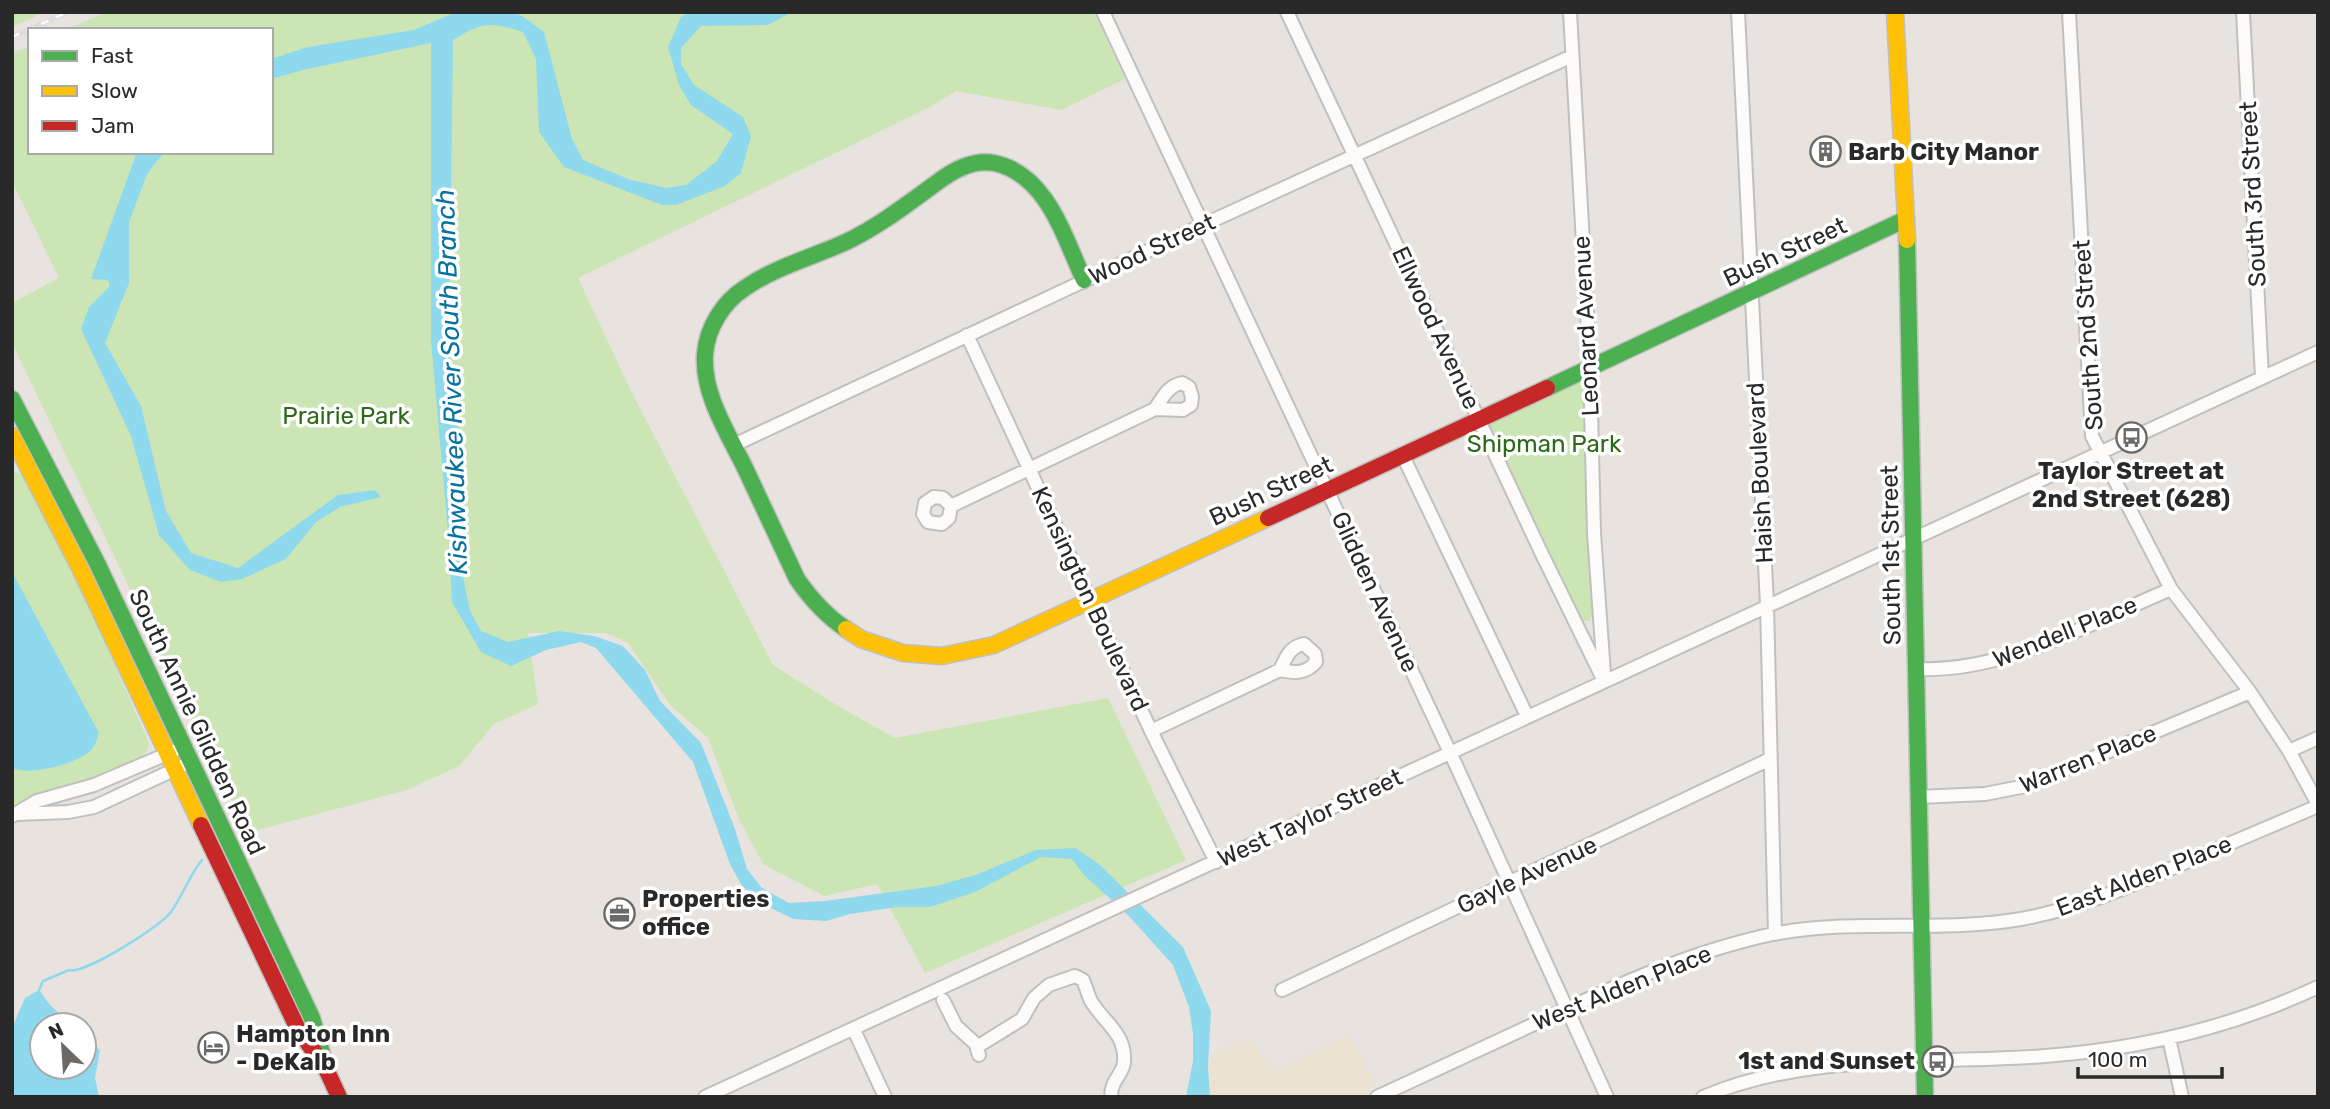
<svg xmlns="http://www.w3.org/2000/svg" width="2330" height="1109" viewBox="0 0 2330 1109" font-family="Rubik,sans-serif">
  <rect width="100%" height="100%" fill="#e8e3de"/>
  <path fill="#ece2d2" d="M1350 1036 1375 1085 1361 1097H1210V1055L1250 1039 1272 1070Z"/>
  <path fill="#cbe5b5" d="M12 12H45L12 27Z
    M106 12H1094L1125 79 1061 110 956 91 926 109 578 278 630 389 773 665 838 706 895 738 1108 698 1186 860 925 973 877 884 824 896 763 864 739 819 708 738 671 706 628 643 607 633H528L538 704 494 724 459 766 407 790 247 833 12 343V303L59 278 12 181V53L30 46V152H271V30H66Z
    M1582 376 1595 610 1589 621H1581L1487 422Z
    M12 470 23 475 33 488 90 608 149 743C148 748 146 753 142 757 116 781 47 793 12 807Z"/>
  <path fill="#8ed9ed" d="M456 12H511L522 16 544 32 572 139 583 160 628 179 666 188 686 185 717 161 733 134 691 105 679 85 668 47 681 17 691 12H792L768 25 701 26 681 48V64L694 85 743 117 751 136 741 173 725 186 676 205H662L564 167 539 132 536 59 523 32C491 22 483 21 453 40L449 345 464 489 461 567 470 611 481 631 508 642 559 631 594 636 623 646 645 670 660 701 701 743 735 829 747 869 762 888 789 903 825 901 936 886 975 875 1036 850 1075 848 1099 864 1183 947 1211 1011 1208 1066 1210 1097H1186L1193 1061V1034L1189 1007 1173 965 1128 915 1084 875 1072 859 1041 857 975 892 930 907H897L850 914 826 921 793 919 765 905 742 886 730 864 693 762 596 648 581 642 546 650 511 666 481 652 452 602 449 543 431 340V43L303 70 271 79V59L308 47 414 30Z
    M137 152H164L147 174 129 222V283L105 343 141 406 166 511 191 553 238 568 338 495 375 490 381 497 340 507 316 522 286 559 242 579 221 582 190 570 159 535 131 436 81 329 89 307 110 286 108 280 91 279Z
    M12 572 99 733C97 739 96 744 92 749 79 764 30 776 12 768Z
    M39 990 50 1005 71 1025H42V1067H84V1038L100 1050 95 1078 99 1097H12V1028L25 998Z"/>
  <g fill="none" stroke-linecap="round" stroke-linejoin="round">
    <path stroke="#8ed9ed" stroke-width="2.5" d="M39 990 43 981 69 970C84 975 161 926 171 912 183 895 189 876 202 860"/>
    <defs>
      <path id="street" d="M1103 12 1455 763 1607 1097
        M1287 12 1540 550 1604 681
        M1570 12 1590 367 1594 533 1604 674
        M1738 12 1767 605 1775 934
        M2069 12 2092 436 2171 589 2250 692 2289 751 2318 804
        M2243 12 2262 377
        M967 335 1151 731 1216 862
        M734 445 1216 219 1572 56
        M1403 456 1527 716
        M951 506 949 518 942 524 928 522 923 514 925 503 934 497 943 498 951 506 1155 409 1183 410 1191 405 1192 397 1189 387 1182 383C1168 386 1163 397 1155 409
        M1916 669C2005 673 2090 623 2171 589
        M1151 731 1280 670C1295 673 1306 674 1316 662L1315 654 1304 644C1289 647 1286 658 1280 670
        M2289 751 2318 738
        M1918 797 1985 794 2026 786 2250 692
        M17 814 68 812 94 807 182 766
        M12 816 37 801 94 785 174 751
        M1282 990 1770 759
        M943 1000 956 1026 979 1047
        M854 1030 885 1097
        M2169 1038 2182 1097
        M979 1055 977 1049 980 1045 1022 1019 1034 998 1049 985 1075 976 1083 980C1086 987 1088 995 1091 1001 1104 1023 1126 1033 1124 1062 1123 1075 1111 1079 1111 1097
        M705 1097 2318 352
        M1377 1097C1433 1071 1489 1045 1545 1019 1619 984 1693 951 1773 934 1854 918 1940 933 2021 919 2081 908 2136 884 2191 860 2233 842 2276 824 2318 806
        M1703 1097C1811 1051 1931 1065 2045 1056 2139 1049 2233 1027 2318 987"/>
      <path id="fast" d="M1907 240 1925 1097
        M1547 388 1906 219
        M12 399 97 563 312 1018 327 1071
        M846 629C826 616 811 599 797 579 780 542 762 505 745 468 728 433 702 394 705 354 707 328 723 302 745 288 775 267 813 257 846 242 879 226 906 205 935 184 952 171 972 159 994 163 1047 174 1064 237 1084 280"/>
      <path id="slow" d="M1895 12 1907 240
        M12 436 81 570 201 825
        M846 629 861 639 903 653 942 656 994 645 1268 518"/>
      <path id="jam" d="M1268 518 1547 388
        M201 825 297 1027 327 1071 339 1097"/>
    </defs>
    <use href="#street" stroke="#c1c0c0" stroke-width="16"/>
    <use href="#fast" stroke="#c1c0c0" stroke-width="19"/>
    <use href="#slow" stroke="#c1c0c0" stroke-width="19"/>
    <use href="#jam" stroke="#c1c0c0" stroke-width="19"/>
    <use href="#street" stroke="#fcfbfa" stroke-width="12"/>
    <use href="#fast" stroke="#4caf50" stroke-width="16"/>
    <use href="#slow" stroke="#ffc107" stroke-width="16"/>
    <use href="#jam" stroke="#c62828" stroke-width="16"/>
    <defs>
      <path id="rail" d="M12 37 68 12"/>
    </defs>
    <use href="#rail" stroke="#dddcde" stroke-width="5"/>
    <use href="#rail" stroke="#fff" stroke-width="2.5" stroke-dasharray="8" stroke-linecap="butt"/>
  </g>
  <defs>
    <symbol id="building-ring" viewBox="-11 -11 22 22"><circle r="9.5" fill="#fff" stroke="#6c6a68" stroke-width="1.5"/><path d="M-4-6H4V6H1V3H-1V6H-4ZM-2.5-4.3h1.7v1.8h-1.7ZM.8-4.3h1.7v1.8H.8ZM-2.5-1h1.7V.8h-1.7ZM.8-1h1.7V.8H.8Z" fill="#6c6a68"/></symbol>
    <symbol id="bus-ring" viewBox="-11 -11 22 22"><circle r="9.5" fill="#fff" stroke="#6c6a68" stroke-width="1.5"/><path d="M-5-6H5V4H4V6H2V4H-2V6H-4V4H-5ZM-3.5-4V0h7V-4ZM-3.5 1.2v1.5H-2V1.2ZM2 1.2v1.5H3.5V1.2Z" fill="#6c6a68"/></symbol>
    <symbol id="office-ring" viewBox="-11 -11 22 22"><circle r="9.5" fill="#fff" stroke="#6c6a68" stroke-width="1.5"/><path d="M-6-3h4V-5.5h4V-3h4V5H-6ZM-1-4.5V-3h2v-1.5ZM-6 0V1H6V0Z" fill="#6c6a68"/></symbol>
    <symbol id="hotel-ring" viewBox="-11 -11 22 22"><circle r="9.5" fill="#fff" stroke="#6c6a68" stroke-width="1.5"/><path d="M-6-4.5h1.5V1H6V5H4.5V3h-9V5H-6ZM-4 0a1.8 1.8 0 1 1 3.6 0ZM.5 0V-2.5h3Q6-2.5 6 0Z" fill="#6c6a68"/></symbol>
  </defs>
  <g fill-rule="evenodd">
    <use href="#building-ring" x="1808" y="134" width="35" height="35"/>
    <use href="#bus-ring" x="2114" y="420" width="35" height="35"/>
    <use href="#office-ring" x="602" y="896" width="35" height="35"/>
    <use href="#hotel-ring" x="196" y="1030" width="35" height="35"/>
    <use href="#bus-ring" x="1920" y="1044" width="35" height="35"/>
  </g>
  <g text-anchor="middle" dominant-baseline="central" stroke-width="7" stroke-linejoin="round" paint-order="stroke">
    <g font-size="24" font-weight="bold" fill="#292929" stroke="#fff" text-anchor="start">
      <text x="1848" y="152">Barb City Manor</text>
      <text x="2131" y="471" text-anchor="middle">Taylor Street at<tspan x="2131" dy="28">2nd Street (628)</tspan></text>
      <text x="642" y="899">Properties<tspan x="642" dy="28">office</tspan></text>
      <text x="236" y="1034">Hampton Inn<tspan x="236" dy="28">- DeKalb</tspan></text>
      <text x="1915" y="1061" text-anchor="end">1st and Sunset</text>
    </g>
    <g font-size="24" fill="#292929" stroke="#fff">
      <text transform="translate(2253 194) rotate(-93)">South 3rd Street</text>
      <text transform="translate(1152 249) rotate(-25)">Wood Street</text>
      <text transform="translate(1785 252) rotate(-25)">Bush Street</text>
      <text transform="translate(1586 326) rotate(-93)">Leonard Avenue</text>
      <text transform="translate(1436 328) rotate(65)">Ellwood Avenue</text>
      <text transform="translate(2088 335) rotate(-94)">South 2nd Street</text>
      <text transform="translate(1760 473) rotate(-93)">Haish Boulevard</text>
      <text transform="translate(1271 491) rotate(-25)">Bush Street</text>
      <text transform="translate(1891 555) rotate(-91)">South 1st Street</text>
      <text transform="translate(1375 592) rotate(65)">Glidden Avenue</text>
      <text transform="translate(1090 599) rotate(65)">Kensington Boulevard</text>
      <text transform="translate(2065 632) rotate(-22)">Wendell Place</text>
      <text transform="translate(197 722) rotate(65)">South Annie Glidden Road</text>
      <text transform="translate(2088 759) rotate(-22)">Warren Place</text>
      <text transform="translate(1310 818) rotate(-25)">West Taylor Street</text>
      <text transform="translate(1527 875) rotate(-25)">Gayle Avenue</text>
      <text transform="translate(2144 876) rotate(-21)">East Alden Place</text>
      <text transform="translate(1622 988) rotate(-22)">West Alden Place</text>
    </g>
    <g font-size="24" fill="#2b6a16" stroke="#fff">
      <text x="346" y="416">Prairie Park</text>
      <text x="1544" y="444">Shipman Park</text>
    </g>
    <g font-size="26" font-style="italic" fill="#0772a0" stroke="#fff">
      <text transform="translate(452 382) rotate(-92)">Kishwaukee River South Branch</text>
    </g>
  </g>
  <rect width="2330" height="1109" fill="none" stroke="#292929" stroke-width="28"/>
  <rect x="28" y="28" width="245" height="126" fill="#ffffff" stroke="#a9a9a9" stroke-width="2"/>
  <rect x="42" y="51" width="35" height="10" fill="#4caf50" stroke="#a9a9a9" stroke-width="2"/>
  <text x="91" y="63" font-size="21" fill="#292929">Fast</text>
  <rect x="42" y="86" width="35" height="10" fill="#ffc107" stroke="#a9a9a9" stroke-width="2"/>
  <text x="91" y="98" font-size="21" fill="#292929">Slow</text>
  <rect x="42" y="121" width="35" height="10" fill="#c62828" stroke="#a9a9a9" stroke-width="2"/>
  <text x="91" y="133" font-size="21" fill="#292929">Jam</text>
  <g transform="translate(63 1046) rotate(335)"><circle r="33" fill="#ffffff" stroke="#a9a9a9" stroke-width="2"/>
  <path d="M0-5L12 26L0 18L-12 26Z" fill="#6c6a68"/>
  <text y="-10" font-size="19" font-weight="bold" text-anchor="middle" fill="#292929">N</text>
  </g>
  <path d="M2078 1067v10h144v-10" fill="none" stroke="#292929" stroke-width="3.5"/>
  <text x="2088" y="1067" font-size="21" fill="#292929" stroke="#ffffff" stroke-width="5" paint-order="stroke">100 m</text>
</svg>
